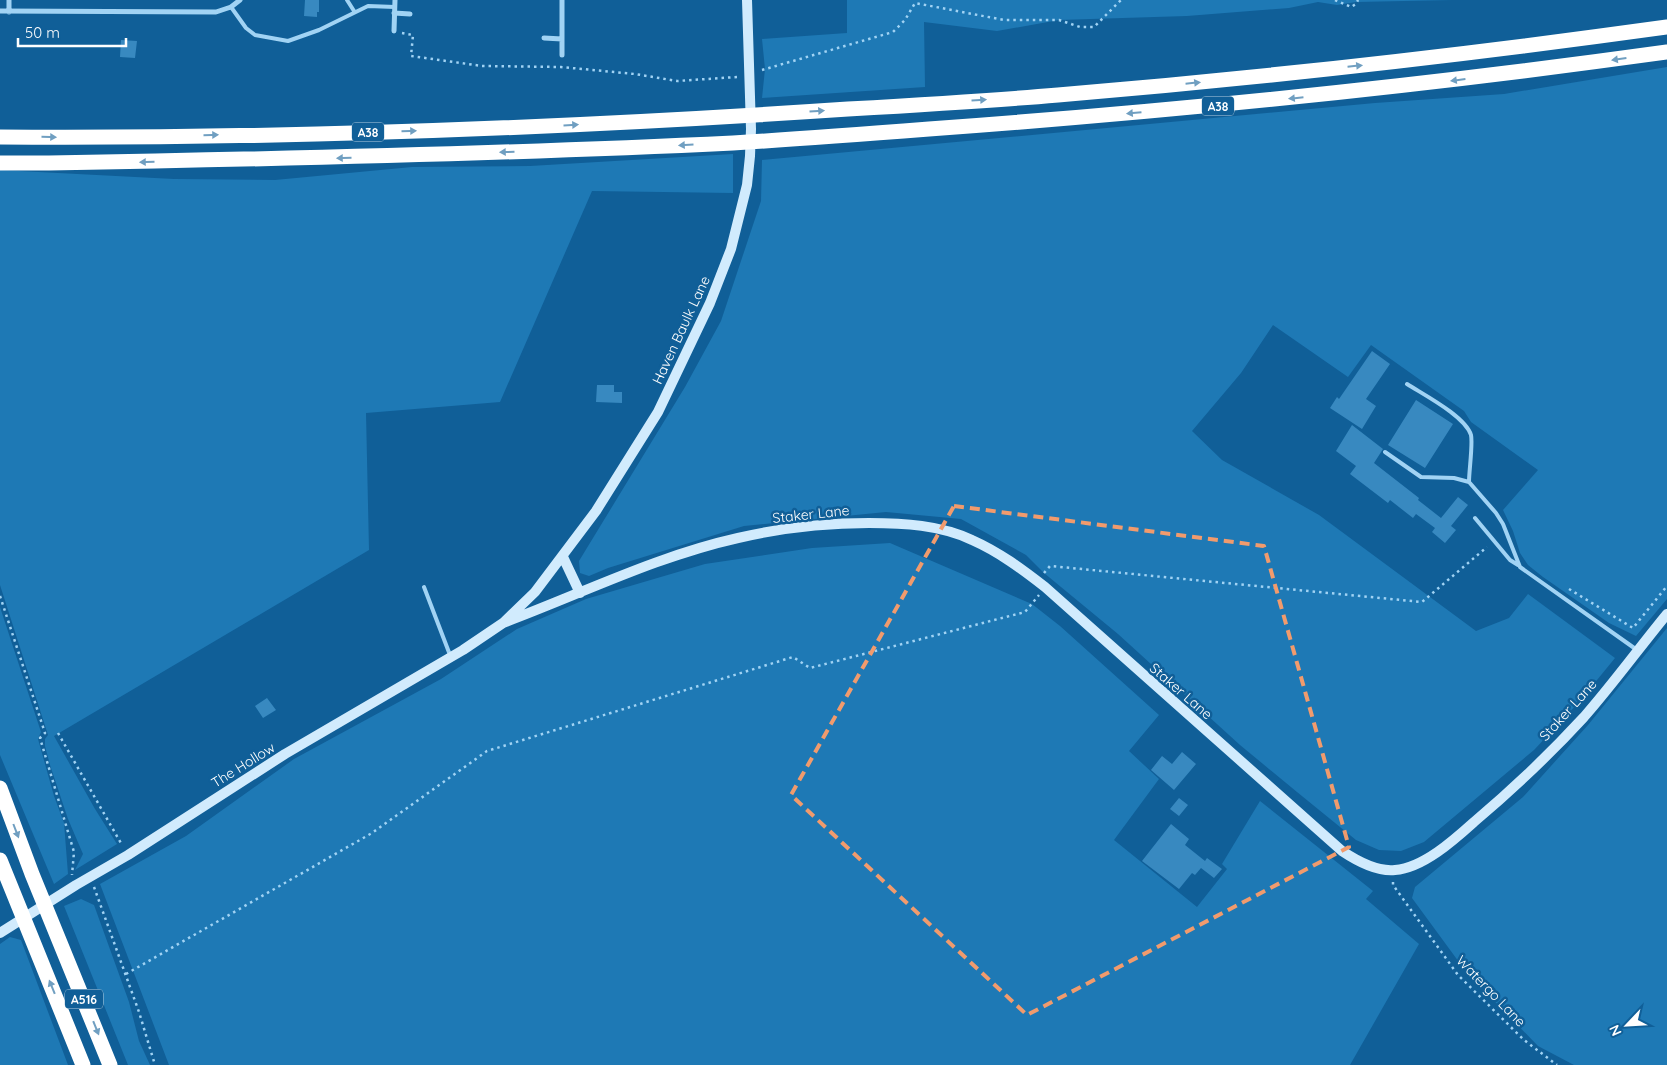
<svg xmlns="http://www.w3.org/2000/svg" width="1667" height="1065" viewBox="0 0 1667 1065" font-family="Quicksand,sans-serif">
  <rect width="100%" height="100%" fill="#105f98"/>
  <path fill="#1e79b5" d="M847 0H1452L1356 2 1337 5 1318 2 1289 8 1187 16 1059 20 997 31 924 22 925 87 762 98 765 69 762 39 847 33Z
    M1667 67V599L1636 636 1609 623 1543 577 1528 565 1520 553 1513 531 1503 510 1538 470 1471 422 1464 411 1371 345 1348 377 1273 325 1241 373 1192 431 1222 460 1319 515 1476 631 1509 618 1528 594 1615 658 1579 702 1534 750 1424 842 1401 851 1379 850 1356 840 1297 792 1240 745 1118 634 1044 573 1026 555 961 519 886 512 744 526 608 568 589 576 580 573 579 561 685 387 721 321 761 201 762 160 1375 103 1504 94Z
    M733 154V193L592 191 500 402 366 413 369 550 54 736 95 809 117 844 75 870 83 854 68 819 50 765 45 746V739L48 735 0 585V170L174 179 275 180 412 167 530 166Z
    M890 543 1032 604 1060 626 1159 715 1129 751 1159 779 1114 840 1197 907 1227 869 1222 864 1260 801 1373 891 1366 899 1419 944 1350 1065H169L100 884 186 836 294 759 441 679 517 629 586 599 705 564 812 548Z
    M0 607 41 732 38 739 54 796 64 823 68 874 54 884 0 755Z
    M1667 628V1065H1574L1538 1046 1467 973 1412 898 1415 887 1523 797 1588 725Z
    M81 899 94 905 129 1002 139 1041 150 1065H128L64 906Z
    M10 937 21 940 68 1065H0V944Z"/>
  <path fill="#3889c0" d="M305 0H319V12H317V17L304 16Z
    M121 40 137 41 135 58 120 57Z
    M1372 351 1390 364 1366 399 1376 406 1362 429 1330 408 1337 397 1339 399Z
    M597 385H614V392H622V403L596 402Z
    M1416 400 1453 424 1425 468 1388 445Z
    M1352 425 1383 449 1374 463 1419 498 1418 500 1441 518 1458 497 1468 505 1451 526 1456 530 1445 543 1432 532 1435 528 1416 514 1413 518 1390 500 1388 503 1350 474 1356 466 1336 451Z
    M267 698 276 710 263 718 255 706Z
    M1182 752 1196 764 1174 790 1151 770 1162 756 1172 764Z
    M1179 798 1188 805 1179 816 1170 809Z
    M1171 824 1189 839 1185 845 1205 861 1207 858 1222 869 1214 878 1201 868 1195 875 1192 873 1179 889 1142 861Z"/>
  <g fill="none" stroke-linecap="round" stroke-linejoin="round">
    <path stroke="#a1d3f4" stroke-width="2.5" stroke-dasharray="2.5 4" stroke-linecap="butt" d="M1335 0 1351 7 1356 4 1358 0
      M402 33 413 35 411 56 482 66 561 67 635 74 677 81 737 77
      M762 70 893 32 905 20 915 3 1004 20H1059L1080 27H1094L1121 0
      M1044 573 1050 566 1422 602 1487 547
      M1569 589 1633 628 1667 586
      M0 596 45 733 40 738 74 852 72 875
      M58 733 122 845
      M1393 882V885L1458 975 1524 1040 1557 1065
      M94 887 139 1012 155 1065
      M126 974 372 833 487 751 793 657 810 668 1025 612 1039 595"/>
    <path stroke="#a1d3f4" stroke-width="4" d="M347 0 354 11
      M231 7 246 28 255 35 288 41 319 30 368 6 395 7
      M1407 384C1424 395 1465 416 1471 435 1473 444 1469 471 1469 482
      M1385 452 1421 477 1454 478 1469 482 1496 513 1503 524 1520 567 1637 650
      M1475 518 1510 560 1518 565
      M424 587 450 655"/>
    <path stroke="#a1d3f4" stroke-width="5" d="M9 0V12
      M0 11 216 12 231 7 240 0
      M394 13 410 14
      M394 31 395 0
      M544 38 562 39
      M562 55V0"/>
    <path stroke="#d1ebfd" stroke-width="10" d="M563 557 580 593
      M503 623C581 594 657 556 738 538 781 528 824 523 869 523 903 523 941 525 972 540 999 552 1022 569 1045 587L1342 851C1357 861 1377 872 1395 870 1423 868 1454 840 1474 822 1513 789 1550 754 1584 717 1613 684 1639 648 1667 614
      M0 933 76 885 128 855 285 754 463 650 503 623 535 592 596 511 658 412 710 303 731 249 747 185 750 156 751 129 747 0"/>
    <path stroke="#fff" stroke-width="15" d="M0 137C283 139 566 128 848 109 918 105 988 101 1058 95 1261 78 1465 55 1667 27
      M0 163H49C277 159 505 154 733 143 799 139 864 134 929 129 1176 111 1422 86 1667 52
      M0 788 32 874 110 1065
      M0 860 83 1065"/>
  </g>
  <defs><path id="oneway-solid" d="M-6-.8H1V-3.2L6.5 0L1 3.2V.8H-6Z" transform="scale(1.25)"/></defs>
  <g fill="#709fc1">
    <use href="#oneway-solid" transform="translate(1619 59) rotate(172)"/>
    <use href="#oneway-solid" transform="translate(1355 66) rotate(-6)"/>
    <use href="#oneway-solid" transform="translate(1458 80) rotate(173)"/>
    <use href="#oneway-solid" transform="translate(1193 83) rotate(-6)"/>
    <use href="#oneway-solid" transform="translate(1296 98) rotate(174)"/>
    <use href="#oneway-solid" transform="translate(979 100) rotate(-4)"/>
    <use href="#oneway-solid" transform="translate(817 111) rotate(-4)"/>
    <use href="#oneway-solid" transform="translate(1134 113) rotate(175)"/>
    <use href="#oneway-solid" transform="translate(571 125) rotate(-3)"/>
    <use href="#oneway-solid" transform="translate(409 131) rotate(-2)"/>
    <use href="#oneway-solid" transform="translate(211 135) rotate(-1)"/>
    <use href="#oneway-solid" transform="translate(49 137) rotate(1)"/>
    <use href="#oneway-solid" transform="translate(686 145) rotate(177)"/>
    <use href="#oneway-solid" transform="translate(507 152) rotate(178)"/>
    <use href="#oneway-solid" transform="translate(344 158) rotate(179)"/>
    <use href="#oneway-solid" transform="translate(147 162) rotate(179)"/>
    <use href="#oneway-solid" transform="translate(16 831) rotate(69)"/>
    <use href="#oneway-solid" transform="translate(52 987) rotate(-112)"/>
    <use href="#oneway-solid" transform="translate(96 1028) rotate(68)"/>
  </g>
  <path fill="none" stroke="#f19b6d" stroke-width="4" stroke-dasharray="10 6" stroke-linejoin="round" d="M954 506 1264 546 1349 847 1027 1015 791 795Z"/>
  <g text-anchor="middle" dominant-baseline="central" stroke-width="5" stroke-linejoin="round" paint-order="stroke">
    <g fill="#105f98" stroke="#b7cfe0" stroke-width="1">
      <rect x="1202" y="96.5" width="32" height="19" rx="4"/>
      <rect x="352" y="122.5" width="32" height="19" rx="4"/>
      <rect x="65" y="989.5" width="38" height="19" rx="4"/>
    </g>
    <g font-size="12" font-weight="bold" fill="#fff">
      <text x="1218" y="106">A38</text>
      <text x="368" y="132">A38</text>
      <text x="84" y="999">A516</text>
    </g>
    <g font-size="14" fill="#fff" stroke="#105f98">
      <text transform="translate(681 330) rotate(-65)">Haven Baulk Lane</text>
      <text transform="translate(811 514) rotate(-6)">Staker Lane</text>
      <text transform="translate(1181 691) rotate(41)">Staker Lane</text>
      <text transform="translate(1568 710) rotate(-48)">Staker Lane</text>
      <text transform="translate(243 765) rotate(-32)">The Hollow</text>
      <text transform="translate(1491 991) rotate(46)">Watergo Lane</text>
    </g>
  </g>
  <g transform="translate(1627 1025) rotate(245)" stroke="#105f98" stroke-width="4" paint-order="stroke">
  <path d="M0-4L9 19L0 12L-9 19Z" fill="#ffffff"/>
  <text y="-8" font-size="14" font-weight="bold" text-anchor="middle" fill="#ffffff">N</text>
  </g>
  <path d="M18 38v8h108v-8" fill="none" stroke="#ffffff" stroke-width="2.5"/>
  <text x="25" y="38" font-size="15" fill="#ffffff" stroke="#105f98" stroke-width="4" paint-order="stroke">50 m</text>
</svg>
